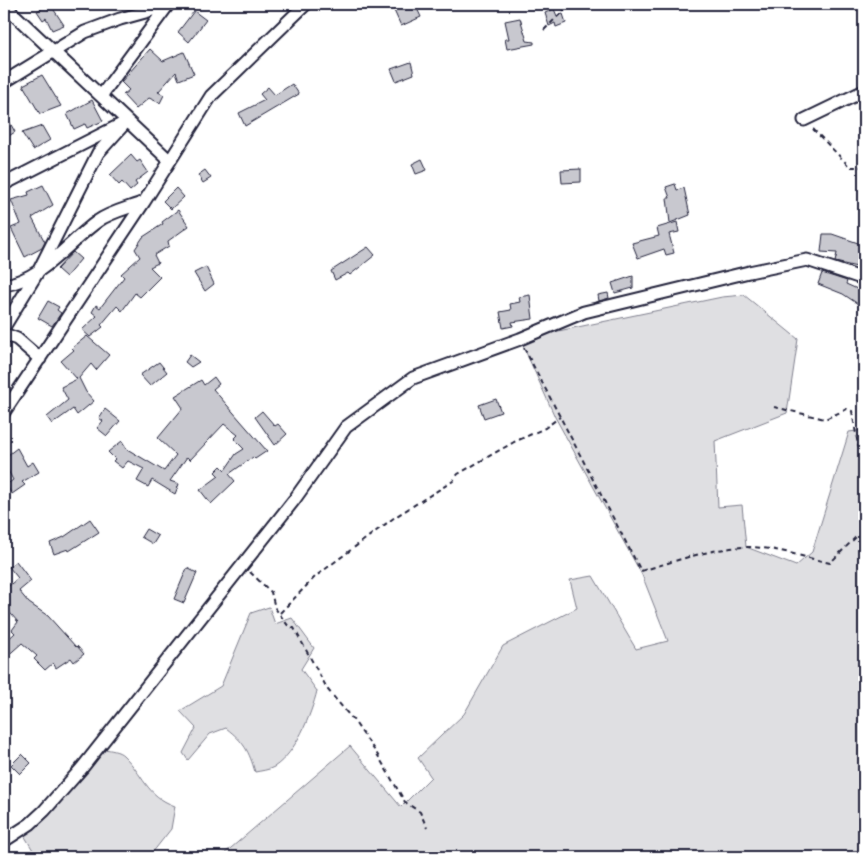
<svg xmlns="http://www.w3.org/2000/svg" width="868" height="861" viewBox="0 0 868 861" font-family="'Patrick Hand',sans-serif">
  <rect width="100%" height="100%" fill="#fff"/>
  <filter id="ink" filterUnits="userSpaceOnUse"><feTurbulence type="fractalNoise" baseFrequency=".02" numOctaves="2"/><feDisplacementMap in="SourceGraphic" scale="10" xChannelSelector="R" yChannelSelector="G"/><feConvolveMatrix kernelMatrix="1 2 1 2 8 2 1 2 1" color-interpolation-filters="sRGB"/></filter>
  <g filter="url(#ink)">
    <path fill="#dfdfe2" stroke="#80808e" d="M744 295 798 339 787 413 715 441 718 507 742 505 746 547 796 566 812 552 849 432 864 430V857H227L224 854 350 746 401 807 431 777 418 758 464 714 503 646 577 608 570 580 593 576 636 649 668 641 642 575 555 417 520 339 722 297Z
      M269 607 275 624 292 618 314 648 301 669 317 691C311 715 296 753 274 767 269 770 260 771 255 772 249 751 244 742 226 728L210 734 188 760 183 753 196 728 180 711 221 686 251 613Z
      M105 749C110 750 119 751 123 755 144 775 145 795 175 806L171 829 149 857H37L24 835 41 823Z"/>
    <path fill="#c8c8cf" stroke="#22223b" d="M50 4 64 25 52 30 46 18 43 20 37 11Z
      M391 4H415L421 17 401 26Z
      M554 9 557 16 563 14 566 23 556 27 555 23 549 26 545 13Z
      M194 11 206 20 189 42 178 32Z
      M520 18 527 41 534 42V44L507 49 505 39H509L505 21Z
      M150 49 163 61 184 52 194 74 179 80 176 72 158 92 164 95 160 103 149 98 136 109 123 95 129 90 121 82Z
      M411 62 414 74 396 81 391 69Z
      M42 75 61 106 40 114 23 85Z
      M292 84 299 94 245 126 239 113 265 100 260 94 268 87 275 95Z
      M92 100 103 121 87 128 85 124 74 129 67 114Z
      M4 112 15 132 4 139Z
      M42 126 50 140 33 150 22 133Z
      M131 155 137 162 140 160 148 172 135 182 137 185 130 191 122 182 119 185 110 175Z
      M422 159 427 170 416 174 412 164Z
      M581 169V182L562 183 561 170Z
      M205 170 211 178 203 183 198 175Z
      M675 184 677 190 684 188 690 215 670 223 667 198H670L666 187Z
      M43 185 53 205 32 218 45 242 42 248 25 257 11 228 21 224 11 200 29 195 28 192Z
      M176 188 184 197 171 209 163 201Z
      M178 210 189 226 168 241 169 246 154 255 158 263 150 267 160 277 140 297 135 293 122 311 117 306 101 325 103 327 90 337 82 330 97 316 92 312 96 305 100 308 124 277 121 274 140 257 135 249 143 237 163 224 162 222Z
      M677 222 679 232 669 234 674 253 666 255 664 249 638 258 632 243 659 236 657 228Z
      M823 234H832L861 244 857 267 835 262 837 253 821 252Z
      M368 247 375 255 350 275 348 273 335 280 331 271Z
      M73 252 81 259 66 277 57 269Z
      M206 267 214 284 205 291 194 273Z
      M822 273 847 281 846 284 864 292V308L843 294 818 284Z
      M633 276V288L615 293 612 283Z
      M608 293 609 298 599 301 598 295Z
      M530 295 533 319 512 322 513 326 503 328 500 312 511 310 510 304 520 302 519 297Z
      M48 301 59 307 57 310 61 313 52 326 38 318Z
      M87 336 109 355 96 370 91 364 79 378 86 392 94 401 77 415 73 409 52 424 47 417 68 400 61 387 77 379 61 361 74 350 72 348Z
      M190 355 199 362 191 367 185 362Z
      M159 362 167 372 150 386 140 375Z
      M214 377 219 384 213 389 267 451 255 459 253 457 229 474 235 481 211 504 200 490 219 476 215 472 221 466 225 470 236 454 244 449 234 439 238 435 224 424 190 460 187 457 170 481 179 484 175 494 152 480 148 487 137 481 144 469 128 461 122 468 113 461 115 459 108 452 122 441 127 449 164 471 176 455 158 438 183 408 175 396 201 380 204 385Z
      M496 399 501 412 484 418 479 405Z
      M105 409 120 421 107 436 97 428 103 421 99 418Z
      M262 411 275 426 278 424 287 434 275 445 255 417Z
      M17 448 27 466 33 462 39 472 22 482 25 485 12 494 6 485 13 480 4 463V458Z
      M90 519 99 532 69 551 68 549 54 554 50 543 64 537Z
      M146 529 158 536 153 544 141 537Z
      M16 561 31 581 19 591 29 603 48 616 76 647 77 646 84 654 74 662 71 658 56 668 53 663 45 670 34 659 37 656 22 643 4 659V643L15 633 12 630 18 622 4 606V590L18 578 9 567Z
      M187 568 197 573 184 603 174 599Z
      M22 754 31 763 20 774 11 765Z"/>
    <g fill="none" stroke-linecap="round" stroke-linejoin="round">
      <defs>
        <path id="minor" d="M4 5 170 161
          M4 82 85 32 120 19 167 6
          M101 96 168 5
          M804 120 864 91
          M4 184 120 125
          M4 285C42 280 68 242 98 221 110 212 129 208 144 202
          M4 327 39 270 98 153 127 121
          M4 334 17 339 40 359
          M4 412 144 202 211 96 306 4
          M4 841 30 824 44 811 82 768 294 500 346 427 413 378 520 339 584 312 749 272 807 260 864 279"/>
      </defs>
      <use href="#minor" stroke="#22223b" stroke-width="15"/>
      <path stroke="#22223b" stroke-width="2" stroke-dasharray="5 4" stroke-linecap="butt" d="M544 30 570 4
        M813 129 850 167H864
        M524 348 641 571C672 562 715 547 747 547 774 547 803 557 830 563L864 529
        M774 407 825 419 847 409 852 411 858 445 864 437
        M858 445 864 462
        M250 572 271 592 275 608 289 627 294 628 328 690 354 721 377 754 405 802 420 812 427 828
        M280 613 316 576 395 517 453 481 458 474 514 442 545 428 560 417"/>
      <use href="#minor" stroke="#fff" stroke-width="11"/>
    </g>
  </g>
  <rect width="868" height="861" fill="none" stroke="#fff" stroke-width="20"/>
  <rect x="10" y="10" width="848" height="841" fill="none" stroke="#22223b" stroke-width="2" filter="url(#ink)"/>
</svg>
